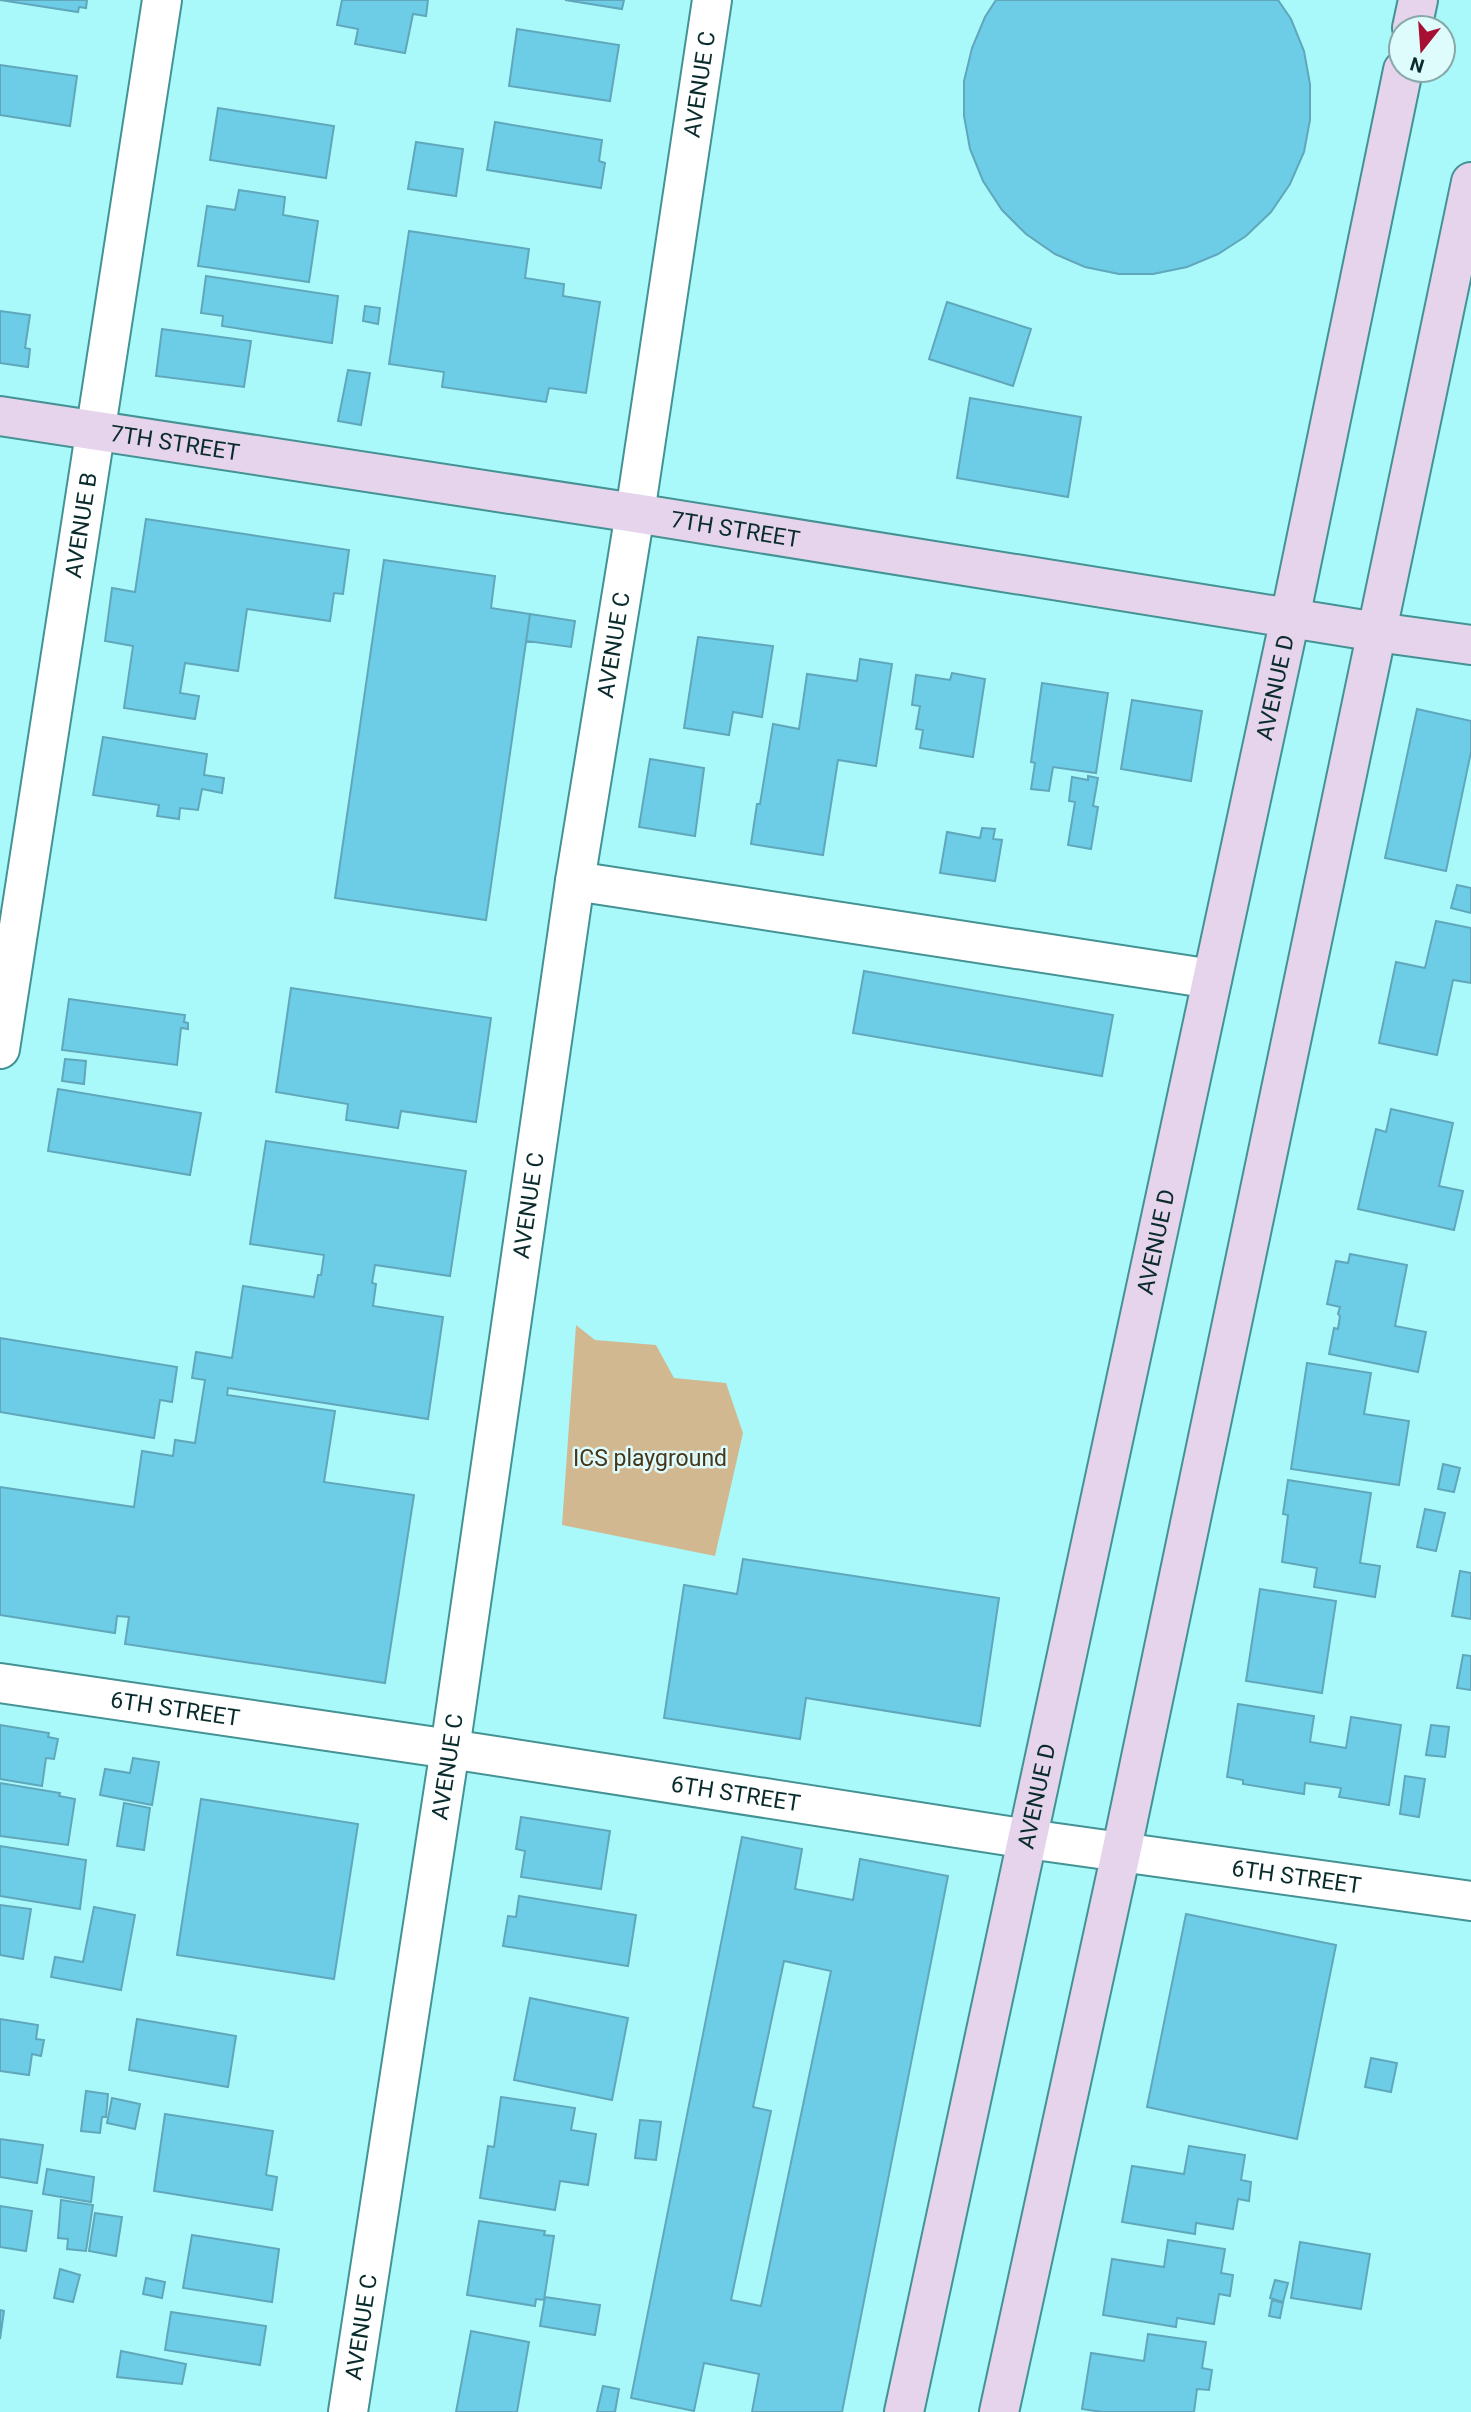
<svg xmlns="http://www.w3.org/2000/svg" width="1471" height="2412" viewBox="0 0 1471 2412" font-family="Roboto,sans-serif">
  <rect width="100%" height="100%" fill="#aaf9fa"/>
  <path fill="#d2b891" d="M576 1325 595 1340 656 1345 674 1378 726 1383 743 1433 715 1556 562 1525Z"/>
  <path fill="#6dcce6" stroke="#60a7bb" stroke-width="2" fill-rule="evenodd" d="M0 0H87L86 8 79 7 78 12Z
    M342 0H428L426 16 413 14 405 53 355 44 358 29 337 25Z
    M565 0H624L622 9Z
    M996 0H1278L1291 19 1304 51 1310 84V120L1304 152 1290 184 1271 212 1246 236 1218 254 1187 267 1153 274H1119L1085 267 1055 254 1026 234 1002 210 983 181 970 149 964 116V81L972 48 985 17Z
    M517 29 619 45 610 101 509 86Z
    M0 65 77 76 70 126 0 115Z
    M218 108 334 126 326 178 210 160Z
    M495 122 602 140 599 161 605 163 601 188 487 170Z
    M416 142 463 149 456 196 408 189Z
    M239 190 285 197 283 215 318 221 309 282 198 266 207 206 235 210Z
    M409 231 529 249 525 278 564 284 563 296 600 302 586 393 549 388 546 402 442 387 444 372 389 364Z
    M206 276 338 296 332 343 222 326 223 316 201 313Z
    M947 302 1031 329 1013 386 929 359Z
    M365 306 380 308 378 324 363 321Z
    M0 311 30 315 25 348 30 349 28 367 0 363Z
    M162 329 251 341 244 387 156 376Z
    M348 370 370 373 361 425 338 421Z
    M970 398 1081 417 1068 497 957 478Z
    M146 519 349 550 343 594 334 593 330 621 247 609 238 671 185 663 180 693 199 696 195 719 124 708 133 646 105 641 112 588 135 592Z
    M384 560 495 576 491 608 530 614 486 920 335 898Z
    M530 614 575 621 571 647 526 641Z
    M698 637 773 646 762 717 733 712 729 735 684 728Z
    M860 659 892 664 876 766 838 760 823 855 751 844 757 804H760L773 724 799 729 807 674 857 681Z
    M952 673 985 679 973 757 920 748 923 730 916 729 920 706 912 705 916 675 950 680Z
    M1042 683 1108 693 1096 773 1053 767 1049 791 1031 789 1035 763 1031 762Z
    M1132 700 1202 711 1191 781 1121 769Z
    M1417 709 1471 721V752L1446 871 1385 858Z
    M103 737 207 754 204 775 224 778 222 793 202 789 198 810 180 808 179 819 157 816 159 805 93 795Z
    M650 759 704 768 695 836 639 827Z
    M1088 776 1098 778 1093 806 1098 807 1091 849 1068 845 1075 802 1069 801 1072 777 1088 780Z
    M982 828 995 829 993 839 1002 840 995 881 940 873 947 832 980 838Z
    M1457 885 1471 888V913L1451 908Z
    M1436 921 1471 928V983L1453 980 1437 1055 1379 1043 1396 962 1425 968Z
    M864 971 1113 1015 1102 1076 853 1033Z
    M291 988 491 1018 476 1122 401 1111 398 1128 346 1120 348 1104 276 1092Z
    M69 999 185 1015 184 1022 188 1023V1029L181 1028 177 1065 62 1050Z
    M65 1059 86 1061 84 1084 62 1081Z
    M58 1089 201 1113 190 1175 48 1151Z
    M1391 1109 1453 1123 1439 1186 1463 1191 1454 1230 1358 1209 1376 1129 1386 1132Z
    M266 1141 466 1171 450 1276 375 1265 372 1283 376 1284 373 1306 443 1317 428 1419 228 1388 227 1395 335 1411 324 1482 414 1495 385 1683 125 1644 129 1617 117 1616 115 1633 0 1615V1487L134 1507 142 1451 173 1456 175 1440 195 1443 205 1380 192 1378 196 1352 232 1358 243 1286 314 1297 318 1275H321L324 1255 250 1244Z
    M1350 1254 1407 1265 1395 1326 1426 1332 1418 1372 1329 1354 1334 1328 1338 1329 1340 1316 1338 1314 1340 1307 1327 1304 1336 1261 1348 1263Z
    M0 1338 177 1367 172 1402 160 1400 154 1438 0 1412Z
    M1307 1363 1371 1373 1364 1414 1409 1421 1399 1485 1291 1469Z
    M1443 1464 1460 1468 1454 1492 1438 1489Z
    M1288 1480 1371 1493 1360 1563 1380 1566 1375 1597 1314 1587 1317 1568 1282 1562 1288 1515 1283 1514Z
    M1425 1509 1445 1513 1436 1551 1417 1547Z
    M743 1559 999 1598 980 1726 806 1698 800 1739 664 1718 684 1585 737 1594Z
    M1460 1571 1471 1573V1619L1452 1616Z
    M1260 1589 1336 1601 1322 1693 1246 1681Z
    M1463 1655 1471 1656V1690L1457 1688Z
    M1238 1704 1314 1716 1310 1742 1346 1748 1351 1717 1401 1725 1389 1805 1339 1797 1341 1788 1305 1783 1304 1794 1243 1784V1780L1227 1777Z
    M0 1725 49 1733 48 1737 58 1739 54 1759 46 1758 42 1786 0 1779Z
    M1431 1725 1449 1727 1445 1757 1426 1755Z
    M133 1758 159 1762 152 1805 100 1795 105 1769 130 1773Z
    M1405 1776 1425 1779 1419 1817 1400 1814Z
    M0 1783 60 1793 59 1796 75 1799 68 1845 0 1836Z
    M201 1799 358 1824 334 1979 177 1955Z
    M124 1803 150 1808 144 1850 117 1846Z
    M521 1817 610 1831 601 1889 521 1877 525 1851 516 1849Z
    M742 1837 802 1849 795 1889 853 1900 860 1859 948 1876 842 2412H752L759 2374 704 2363 694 2411 631 2398ZM784 1961 831 1971 761 2306 731 2300 771 2111 753 2107Z
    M0 1846 86 1860 80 1909 0 1896Z
    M519 1896 636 1915 628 1966 503 1946 508 1916 516 1917Z
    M0 1905 31 1909 23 1959 0 1955Z
    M94 1907 135 1915 121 1990 51 1977 55 1957 83 1962Z
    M1186 1914 1336 1945 1297 2139 1147 2107Z
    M530 1998 628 2018 612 2100 514 2080Z
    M0 2019 38 2025 36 2039 44 2040 41 2056 32 2054 29 2075 0 2071Z
    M137 2019 236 2036 228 2087 129 2070Z
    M1371 2058 1397 2063 1391 2092 1365 2087Z
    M86 2091 108 2094 106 2117H102L100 2133 81 2131Z
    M501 2097 575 2108 571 2130 596 2134 588 2185 560 2181 555 2210 480 2198 488 2146 494 2147Z
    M112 2098 140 2104 135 2129 107 2123Z
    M165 2114 273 2131 266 2175 277 2177 272 2210 154 2191Z
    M640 2120 661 2122 656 2160 635 2158Z
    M0 2139 43 2145 37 2183 0 2177Z
    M1189 2146 1245 2155 1241 2180 1251 2182 1249 2201 1238 2199 1233 2229 1196 2223 1195 2234 1122 2222 1132 2166 1184 2174Z
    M47 2169 94 2177 91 2202 43 2194Z
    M61 2200 93 2205 86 2251 67 2249 68 2239 58 2238Z
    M0 2206 32 2211 26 2251 0 2247Z
    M95 2213 122 2217 116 2256 89 2251Z
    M479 2221 545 2231 544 2235 554 2236 544 2300 536 2299 535 2306 467 2295Z
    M192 2235 279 2249 272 2302 183 2288Z
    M1168 2240 1225 2249 1221 2273 1233 2275 1230 2296 1219 2294 1214 2324 1177 2318 1176 2327 1103 2315 1112 2259 1164 2267Z
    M1300 2242 1370 2254 1361 2309 1291 2298Z
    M60 2269 80 2275 73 2302 54 2298Z
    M146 2278 165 2282 162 2298 143 2294Z
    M1275 2280 1288 2283 1283 2302 1270 2298Z
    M545 2297 600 2305 595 2335 540 2326Z
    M1272 2300 1283 2303 1280 2318 1269 2316Z
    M0 2310 4 2311 0 2339Z
    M171 2312 266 2326 260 2365 165 2350Z
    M471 2331 529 2342 517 2412H456Z
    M1148 2334 1206 2342 1202 2368 1212 2370 1209 2390 1197 2389 1194 2412H1102L1082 2409 1091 2353 1144 2361Z
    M121 2351 186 2364 182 2384 117 2377Z
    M603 2386 619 2389 615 2412H597Z"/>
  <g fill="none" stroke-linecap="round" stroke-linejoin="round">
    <defs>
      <g id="street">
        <path d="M575 881 1212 979"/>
        <path id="s1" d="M0 1049 162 0"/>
        <path id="s2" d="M0 1683 450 1749 1028 1839 1471 1901"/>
        <path id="s3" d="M348 2412 450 1749 575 881 635 513 712 0"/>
      </g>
      <g id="secondary">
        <path d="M1412 28 1418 0"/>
        <path id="s4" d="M0 416 635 513 1377 632 1471 645"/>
        <path id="s5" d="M904 2412 1290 618 1403 70"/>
        <path d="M999 2412 1121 1853 1471 182"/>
      </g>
    </defs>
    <use href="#street" stroke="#449294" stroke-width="42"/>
    <use href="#secondary" stroke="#449294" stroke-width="42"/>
    <use href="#street" stroke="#fff" stroke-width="38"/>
    <use href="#secondary" stroke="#e5d4eb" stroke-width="38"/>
  </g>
  <g text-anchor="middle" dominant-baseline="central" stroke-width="5" stroke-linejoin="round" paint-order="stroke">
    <g font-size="23" fill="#092b2c" stroke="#dffcfd">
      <text stroke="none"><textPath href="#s3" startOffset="2354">AVENUE C</textPath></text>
      <text stroke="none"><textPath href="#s4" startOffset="177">7TH STREET</textPath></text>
      <text stroke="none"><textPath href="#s1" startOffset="530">AVENUE B</textPath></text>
      <text stroke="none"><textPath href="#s4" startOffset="744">7TH STREET</textPath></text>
      <text stroke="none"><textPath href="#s3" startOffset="1787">AVENUE C</textPath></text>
      <text stroke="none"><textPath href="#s5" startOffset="1764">AVENUE D</textPath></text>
      <text stroke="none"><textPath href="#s3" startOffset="1220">AVENUE C</textPath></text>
      <text stroke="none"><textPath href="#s5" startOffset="1197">AVENUE D</textPath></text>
      <text stroke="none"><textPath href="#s2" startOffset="177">6TH STREET</textPath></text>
      <text stroke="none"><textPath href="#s3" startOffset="653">AVENUE C</textPath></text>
      <text stroke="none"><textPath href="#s2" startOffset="744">6TH STREET</textPath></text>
      <text stroke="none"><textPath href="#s5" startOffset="630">AVENUE D</textPath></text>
      <text stroke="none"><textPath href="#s2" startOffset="1311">6TH STREET</textPath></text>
      <text stroke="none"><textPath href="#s3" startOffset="86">AVENUE C</textPath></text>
    </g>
    <g font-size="23" fill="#473518" stroke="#dffcfd">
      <text x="650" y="1458">ICS playground</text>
    </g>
  </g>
  <g transform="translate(1422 49) rotate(197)"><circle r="33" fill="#dffcfd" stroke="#89a8a9" stroke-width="2"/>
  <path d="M0-5L12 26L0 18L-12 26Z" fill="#a81033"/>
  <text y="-10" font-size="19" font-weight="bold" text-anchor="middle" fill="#092b2c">N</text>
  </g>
</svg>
